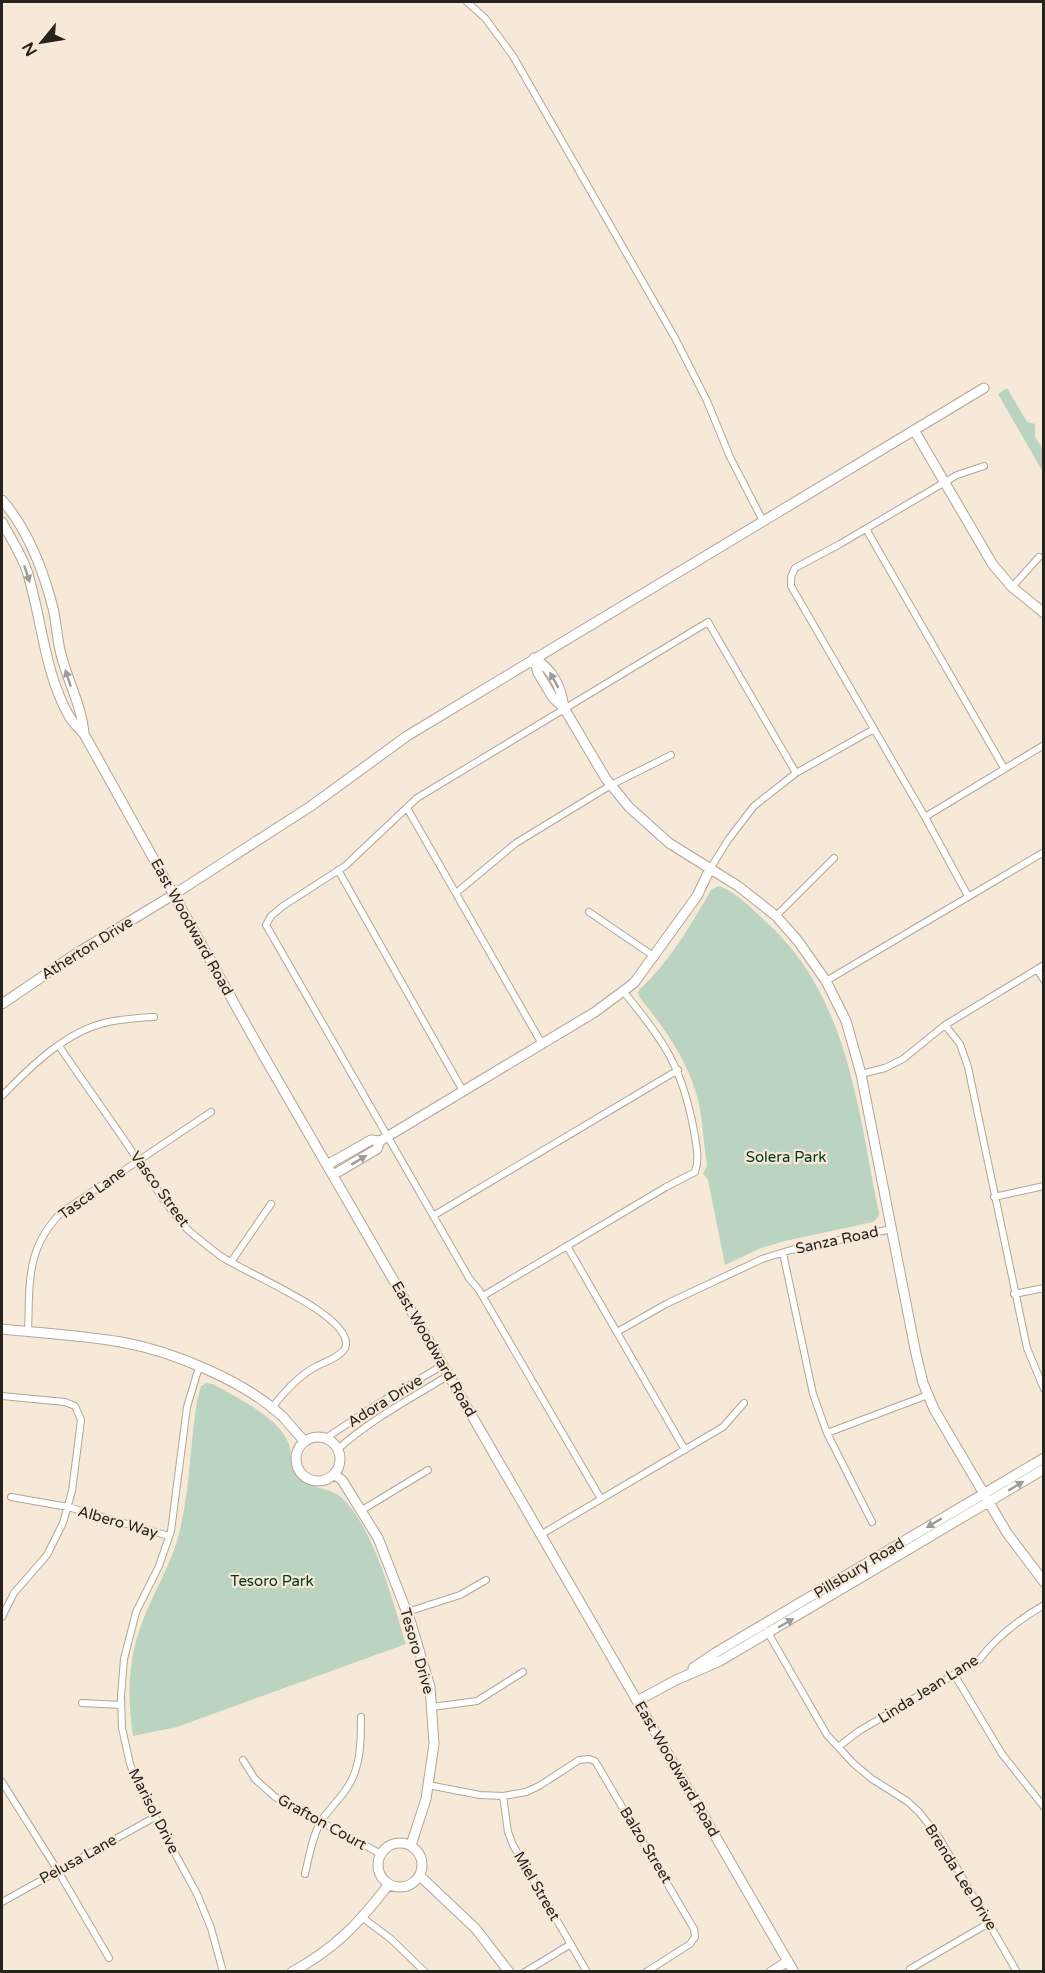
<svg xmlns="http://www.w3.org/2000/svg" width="1045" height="1973" viewBox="0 0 1045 1973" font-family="'Varela Round',sans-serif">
  <rect width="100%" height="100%" fill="#f6e9d8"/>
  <path fill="#bbd4c1" d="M1007 388 1027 422 1035 424V437L1043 449V472L998 394Z
    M718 886C734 890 750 907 762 918 849 994 857 1107 879 1213L878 1217 873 1222 785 1241 761 1248 725 1265 708 1180 703 1174 707 1166C704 1147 703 1128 700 1109 692 1067 667 1031 640 998L638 993 640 989C670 961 691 925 711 890Z
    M206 1383 213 1384 222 1389C243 1401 279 1419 288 1442 293 1454 289 1467 298 1477 310 1490 329 1486 342 1498 374 1528 393 1602 406 1644L177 1727 133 1736C127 1698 128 1659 142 1623 153 1592 171 1566 179 1534 190 1490 190 1445 197 1401L201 1386Z"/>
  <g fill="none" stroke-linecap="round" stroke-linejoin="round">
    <defs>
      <path id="street" d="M467 2 485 18 513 56 675 338 707 401 730 457 763 521
        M866 529 1004 768
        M1012 587 1039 557
        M407 808 542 1044
        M925 817 1044 745
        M710 869 728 840 754 806 796 773 874 729
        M338 870 463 1091
        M456 893 516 843 611 785 671 755
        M968 896 925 817 791 586V577L795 568 840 544 957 475 984 466
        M589 912 655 957
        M776 916 834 858
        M1037 969 1044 980
        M826 981 1044 852
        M945 1025 960 1044 968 1067 1027 1348 1044 1389
        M59 1046C82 1080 106 1113 129 1147 147 1174 165 1205 187 1229 197 1238 209 1247 219 1255 242 1272 349 1313 346 1345 345 1355 325 1362 317 1366 298 1376 284 1392 271 1409
        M861 1074 885 1068 903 1059 945 1025 1044 965
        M2 1096C30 1067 66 1031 108 1022 123 1019 139 1018 154 1017
        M994 1197 1044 1186
        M433 1216 678 1070
        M567 1246 685 1450
        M783 1253 813 1394 827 1433 928 1395
        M231 1262 271 1204
        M1014 1294 1044 1288
        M483 1296 666 1187 695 1172C700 1158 696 1145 694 1131 682 1066 664 1041 623 991
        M28 1332C30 1284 25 1248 62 1212L211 1112
        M617 1332 666 1304 762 1259 791 1250 892 1229
        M199 1367 187 1407 171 1531 159 1566 136 1612 124 1659 121 1696 122 1728 130 1764 140 1789 197 1894 211 1928 223 1972
        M2 1396 65 1402 75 1406 81 1420 72 1491 63 1523 47 1555 14 1593 2 1617
        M827 1433 872 1522
        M326 1438 376 1405 443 1365
        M338 1449C371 1419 412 1398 449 1375
        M11 1497 68 1507 169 1536
        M601 1499 479 1290 469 1278 266 925 271 916 283 906 345 866 417 798 708 622 796 773
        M362 1510 428 1470
        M542 1534 723 1427 744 1403
        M407 1612 460 1595 486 1580
        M767 1631 827 1735 854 1764 872 1779 907 1801 919 1812 940 1839 1017 1972
        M954 1674 1002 1754 1044 1807
        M82 1703 121 1705
        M432 1707 477 1701 523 1672
        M838 1747 859 1731 979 1660C997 1636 1018 1620 1044 1605
        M243 1760 255 1779 275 1797 381 1854
        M2 1782 58 1871 109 1958
        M428 1785 480 1795 503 1796 526 1792 539 1786 579 1760 589 1759 595 1761 694 1929 695 1937 690 1944 646 1972
        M503 1796 508 1832 513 1845 587 1972
        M305 1874C309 1857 312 1837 321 1821 329 1809 339 1800 347 1788 361 1767 361 1742 361 1717
        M2 1902 155 1817
        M363 1918 391 1939 425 1972
        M910 1969 989 1923
        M525 1972 571 1944"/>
      <path id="secondary" d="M914 430 993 565 1012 587 1044 613
        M2 500C28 530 43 569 53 608 57 625 57 642 62 658 69 684 82 707 84 734
        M2 522C10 537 21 554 27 571 42 619 44 672 69 716 73 723 79 728 84 734L262 1053 794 1972
        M534 658 538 673 553 698 564 708 606 779 629 807 669 843 738 886 776 916 798 941 826 981 846 1021 861 1074 916 1354 923 1383 934 1409 1007 1533 1044 1582
        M534 658C553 670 561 686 564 708
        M2 1004 77 953 173 895 311 806 407 736 984 388
        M327 1165 371 1140 380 1141 595 1012 634 983 697 896 710 869
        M333 1175 377 1149 380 1141
        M2 1329C41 1333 81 1335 121 1342 172 1351 245 1381 283 1417 290 1425 297 1433 304 1441
        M296 1459a22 22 0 1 1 44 0a22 22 0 1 1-44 0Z
        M334 1474 342 1480 378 1538 411 1623 430 1687 434 1744 426 1799 411 1845
        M693 1668 715 1653 1044 1458
        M637 1701 676 1680 720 1661 1044 1469
        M378 1865a22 22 0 1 1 44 0a22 22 0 1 1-44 0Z
        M420 1876 476 1929 509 1972
        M292 1972C336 1948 359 1923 389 1884
        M771 1972 788 1961"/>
    </defs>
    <use href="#street" stroke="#b2a596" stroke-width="8"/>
    <use href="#secondary" stroke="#b2a596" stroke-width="11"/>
    <use href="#street" stroke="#fff" stroke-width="6"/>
    <use href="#secondary" stroke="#fff" stroke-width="9"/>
  </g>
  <defs><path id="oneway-solid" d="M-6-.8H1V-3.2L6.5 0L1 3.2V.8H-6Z" transform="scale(1.5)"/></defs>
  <g fill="#9e9c99">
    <use href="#oneway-solid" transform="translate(27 574) rotate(72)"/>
    <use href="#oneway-solid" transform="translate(68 678) rotate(-108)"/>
    <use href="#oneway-solid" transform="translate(554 680) rotate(-119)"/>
    <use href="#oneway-solid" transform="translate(359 1160) rotate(-31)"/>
    <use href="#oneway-solid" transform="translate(1016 1486) rotate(-31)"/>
    <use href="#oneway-solid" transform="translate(934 1523) rotate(149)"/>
    <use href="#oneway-solid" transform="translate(786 1623) rotate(-30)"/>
  </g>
  <g text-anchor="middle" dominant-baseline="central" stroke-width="4.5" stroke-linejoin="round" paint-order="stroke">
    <g font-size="15" fill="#27221c" stroke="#f6e9d8">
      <text transform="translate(192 927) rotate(61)">East Woodward Road</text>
      <text transform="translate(87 948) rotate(-32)">Atherton Drive</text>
      <text transform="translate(160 1189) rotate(54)">Vasco Street</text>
      <text transform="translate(92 1193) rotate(-36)">Tasca Lane</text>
      <text transform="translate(837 1240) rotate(-12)">Sanza Road</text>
      <text transform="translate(434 1349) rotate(60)">East Woodward Road</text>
      <text transform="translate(385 1401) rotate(-32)">Adora Drive</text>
      <text transform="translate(118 1522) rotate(16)">Albero Way</text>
      <text transform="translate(859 1568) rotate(-31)">Pillsbury Road</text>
      <text transform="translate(417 1651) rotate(74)">Tesoro Drive</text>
      <text transform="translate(928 1689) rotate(-32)">Linda Jean Lane</text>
      <text transform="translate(677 1769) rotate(60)">East Woodward Road</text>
      <text transform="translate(154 1811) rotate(63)">Marisol Drive</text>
      <text transform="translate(322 1822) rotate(29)">Grafton Court</text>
      <text transform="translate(646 1845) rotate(59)">Balzo Street</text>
      <text transform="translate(78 1859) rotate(-29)">Pelusa Lane</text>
      <text transform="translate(961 1877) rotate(58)">Brenda Lee Drive</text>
      <text transform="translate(537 1886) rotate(60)">Miel Street</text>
    </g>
    <g font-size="15" fill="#023317" stroke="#f6e9d8">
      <text x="786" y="1157">Solera Park</text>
      <text x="272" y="1581">Tesoro Park</text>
    </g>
  </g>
  <rect width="1045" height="1973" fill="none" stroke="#27221c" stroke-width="6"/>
  <g transform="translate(42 42) rotate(240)" stroke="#f6e9d8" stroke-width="4.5" paint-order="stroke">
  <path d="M0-4.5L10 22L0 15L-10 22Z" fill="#27221c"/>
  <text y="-9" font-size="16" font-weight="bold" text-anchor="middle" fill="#27221c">N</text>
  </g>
</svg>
